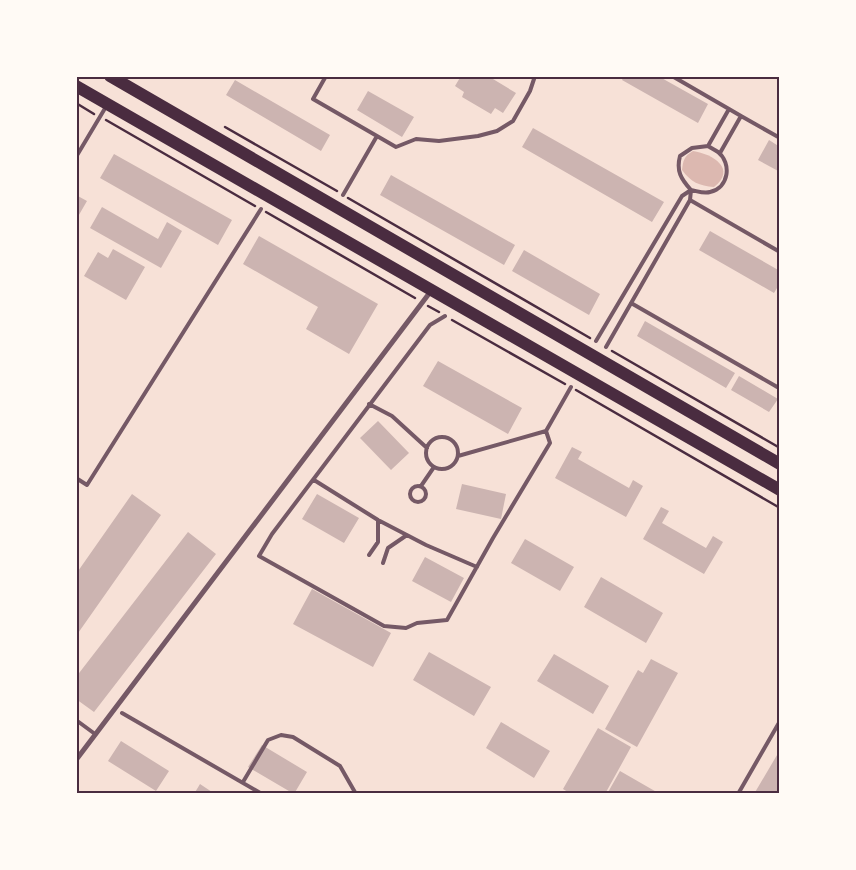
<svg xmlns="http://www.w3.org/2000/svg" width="856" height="870" viewBox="0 0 856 870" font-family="Raleway,sans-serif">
  <rect width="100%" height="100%" fill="#f7e1d7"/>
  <path fill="#dcb8b0" d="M693 151C713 154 737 169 714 187 699 186 691 182 682 170 683 161 684 156 693 151Z"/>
  <path fill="#ccb4b1" d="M461 76H488L516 93 503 113 495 108 491 114 462 97 464 92 455 86Z
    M624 76H658L708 104 698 123 622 80Z
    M235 80 330 135 321 151 226 95Z
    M368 91 414 117 402 137 357 110Z
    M533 128 664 202 652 222 522 147Z
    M769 140 780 147V172L758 160Z
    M114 154 232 220 218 245 100 178Z
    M391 175 515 245 504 265 380 195Z
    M76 195 87 201 76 220Z
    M102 207 158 239 167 222 182 231 161 268 90 228Z
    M710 231 780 271V289L777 288 774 293 699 250Z
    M259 236 378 304 349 354 306 329 318 307 243 264Z
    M113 249 145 267 126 300 84 276 98 252 108 258Z
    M524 250 600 294 589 315 512 271Z
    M645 321 735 373 726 388 637 336Z
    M438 361 522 408 508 434 423 386Z
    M739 376 778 399 769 412 731 390Z
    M378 421 409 453 391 470 360 438Z
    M572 447 582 452 578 459 629 488 633 480 643 486 626 517 555 478Z
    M462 484 506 494 501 519 456 509Z
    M132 494 161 515 76 636V574Z
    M317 494 359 518 344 543 302 519Z
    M661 507 669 511 662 523 706 548 713 536 723 542 704 574 643 539Z
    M188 532 216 554 94 712 76 699V677Z
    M525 539 574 567 560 591 511 563Z
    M425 557 464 578 451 602 412 581Z
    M601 577 663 613 646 643 584 607Z
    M312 589 391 633 373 667 293 624Z
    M429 652 491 687 474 716 413 680Z
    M554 654 609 686 593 714 537 681Z
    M651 659 678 673 637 747 605 729 638 670 643 673Z
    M501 722 550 751 534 778 486 748Z
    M598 728 631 747 605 794H571L563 789Z
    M121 741 169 771 156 791 108 761Z
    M262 745 307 772 294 794 248 767Z
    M780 750V794H754Z
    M620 771 660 794H607Z
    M200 784 215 794H194Z"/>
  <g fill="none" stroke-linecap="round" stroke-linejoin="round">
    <path stroke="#4a2c40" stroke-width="2.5" d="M76 103 94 114
      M106 120 255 206
      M225 127 337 191
      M348 198 590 338
      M266 212 415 298
      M428 306 439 312
      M452 320 565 384
      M612 351 780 448
      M576 390 780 508"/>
    <path stroke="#755966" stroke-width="4" d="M326 76 313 99 396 147 416 139 439 141 478 136 497 131 513 121 530 91 535 76
      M672 76 729 109
      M741 116 780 138
      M708 146C711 148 715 150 718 152 732 163 729 188 710 192 704 194 697 191 691 190 681 179 676 171 680 156L692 148Z
      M708 146 729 109 741 116 720 153
      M76 157 107 105
      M343 195 377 136
      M631 303 779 388 780 387
      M445 316 430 325 272 534 259 556 384 626 406 628 417 623 447 620 493 538 550 443 546 431 571 387
      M596 341 682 196 691 190 690 200
      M606 347 690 200 780 252
      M369 404 392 416 427 448
      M426 453a16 16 0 1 1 32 0a16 16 0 1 1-32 0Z
      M458 456 546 431
      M76 478 87 485 261 209
      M314 480 378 520 426 545 477 567
      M410 494a8 8 0 1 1 16 0a8 8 0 1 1-16 0Z
      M421 486 434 467
      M369 555 378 542V520
      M383 563 388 548 407 535
      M122 713 262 794
      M76 720 95 734
      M243 782 268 740 281 735 293 737 340 766 356 794
      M738 794 780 721"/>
    <path stroke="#755966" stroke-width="5" d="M76 760 431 291"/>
    <path stroke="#4a2c40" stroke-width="12" d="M110 76 780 464
      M76 86 780 490"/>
  </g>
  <rect width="856" height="870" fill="none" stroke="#fffaf5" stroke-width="155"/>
  <rect x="78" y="78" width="700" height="714" fill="none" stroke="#4a2c40" stroke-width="2"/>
</svg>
